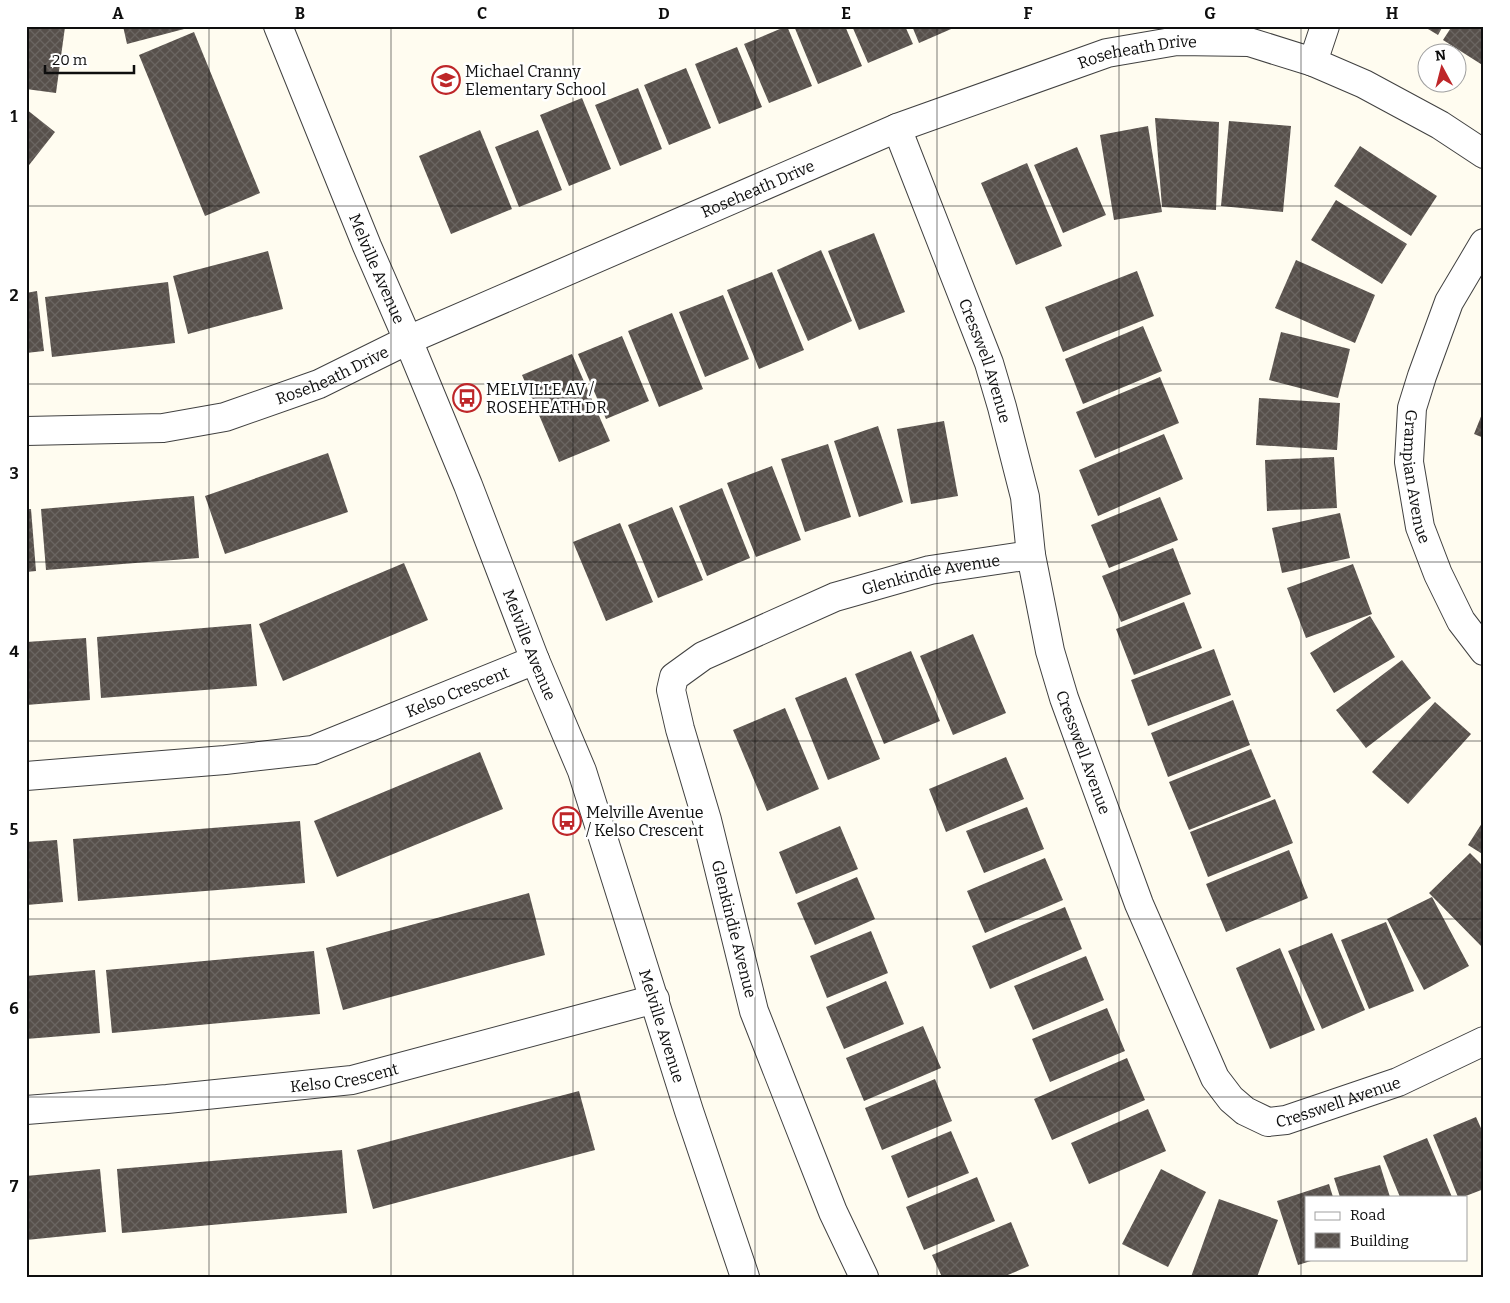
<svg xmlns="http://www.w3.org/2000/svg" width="1510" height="1303" viewBox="0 0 1510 1303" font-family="Bitter,serif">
  <defs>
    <pattern id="building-cross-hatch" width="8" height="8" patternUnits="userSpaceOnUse" patternTransform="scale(1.25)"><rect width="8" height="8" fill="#57504b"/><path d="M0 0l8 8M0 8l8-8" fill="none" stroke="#6a6561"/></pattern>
  </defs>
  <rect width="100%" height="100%" fill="#fffcf0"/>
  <path fill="url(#building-cross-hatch)" d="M26 26 65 27 56 93 26 89Z
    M123 26H184V29L127 44Z
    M787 26 812 86 769 103 744 44Z
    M794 26H845L862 66 818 84Z
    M852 26H905L913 44 868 63Z
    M912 26H958L919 43Z
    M1423 26H1443L1438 35Z
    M1452 26H1484V66L1443 40Z
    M194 32 260 193 205 216 139 55Z
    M737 47 762 107 719 124 695 64Z
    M686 68 711 128 669 145 644 85Z
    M638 88 662 149 620 166 595 105Z
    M582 98 611 169 569 186 540 115Z
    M26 109 55 132 26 169Z
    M1155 118 1219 122 1216 210 1162 207Z
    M1229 121 1291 126 1283 212 1221 206Z
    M1148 126 1162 212 1114 220 1100 135Z
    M480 130 512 209 451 234 419 156Z
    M538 130 562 190 519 207 495 147Z
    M1360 146 1437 196 1411 236 1334 186Z
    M1077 147 1106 215 1063 233 1034 165Z
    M1027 163 1062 246 1016 265 981 183Z
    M1336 200 1407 244 1382 284 1311 240Z
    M874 233 905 312 859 330 828 251Z
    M821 250 852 321 808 341 777 270Z
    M268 251 283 309 188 334 173 276Z
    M1296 260 1375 295 1355 343 1275 308Z
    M1137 271 1154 316 1063 352 1045 307Z
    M772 272 804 350 759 369 727 290Z
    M168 282 175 343 52 357 45 297Z
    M37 291 44 351 26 353V293Z
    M723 295 749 359 705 377 679 312Z
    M672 313 703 389 659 407 628 331Z
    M1143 326 1162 371 1083 404 1065 359Z
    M1281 332 1350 349 1338 398 1269 380Z
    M622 336 649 401 606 419 578 354Z
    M572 354 610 441 559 462 522 375Z
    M1160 377 1179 423 1095 458 1076 412Z
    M1259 398 1340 403 1337 450 1256 445Z
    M1484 409V438L1474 434Z
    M944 421 958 496 911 504 897 429Z
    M878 426 903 502 859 517 834 441Z
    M1164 434 1183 479 1098 516 1079 470Z
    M828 444 851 517 805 532 781 459Z
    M328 453 348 512 225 554 205 496Z
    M1334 457 1337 508 1267 511 1265 460Z
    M772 466 801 540 756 557 727 483Z
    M722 488 750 558 707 576 679 506Z
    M194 496 199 558 46 570 41 509Z
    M1160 497 1178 540 1109 568 1091 525Z
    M672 507 703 580 658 598 628 525Z
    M26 509H31L36 571 26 572Z
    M1340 513 1350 558 1282 573 1272 528Z
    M620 523 653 602 606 621 573 542Z
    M1173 548 1191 594 1121 622 1102 576Z
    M404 563 428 620 283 681 259 624Z
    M1353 564 1372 614 1306 638 1287 588Z
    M1184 602 1202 648 1134 675 1116 629Z
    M1370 616 1395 657 1334 693 1310 653Z
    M251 624 257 686 101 698 97 637Z
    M973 634 1006 713 953 735 920 656Z
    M86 638 90 700 26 705V642Z
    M1214 649 1231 695 1148 726 1131 680Z
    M911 651 940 721 884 744 855 674Z
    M1402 660 1431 698 1366 748 1336 710Z
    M846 677 880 759 828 780 795 698Z
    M1233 700 1250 745 1168 777 1151 733Z
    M1435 702 1471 734 1408 804 1372 772Z
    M785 708 819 789 767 811 733 730Z
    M1251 749 1271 797 1189 830 1169 782Z
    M480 752 503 809 337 877 314 821Z
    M1006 757 1024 799 946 832 929 789Z
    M1275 799 1293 843 1208 877 1190 832Z
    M1027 807 1044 849 984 873 966 831Z
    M1484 820V855L1468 845Z
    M300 821 305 883 78 901 73 839Z
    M840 826 858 869 796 894 779 852Z
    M57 840 63 902 26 905V842Z
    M1289 850 1308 898 1226 932 1206 884Z
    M1470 853 1484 867V949L1429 893Z
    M1045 858 1063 900 985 933 967 891Z
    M857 877 875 919 815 945 797 903Z
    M529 893 545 955 343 1010 326 948Z
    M1432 897 1469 966 1424 990 1387 919Z
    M1065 907 1082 949 990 989 972 946Z
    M1386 922 1414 991 1369 1009 1341 940Z
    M871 931 888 973 827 998 810 956Z
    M1332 933 1365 1010 1322 1029 1288 951Z
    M1280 948 1315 1030 1270 1049 1236 968Z
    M314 951 320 1014 112 1033 106 970Z
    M1086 956 1104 1000 1033 1030 1014 986Z
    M95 970 100 1033 26 1039V976Z
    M886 981 904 1024 844 1049 826 1007Z
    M1107 1008 1125 1051 1050 1082 1032 1039Z
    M923 1026 941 1068 864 1101 846 1058Z
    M1127 1058 1145 1100 1052 1140 1034 1099Z
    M935 1079 952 1121 882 1150 865 1108Z
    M579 1091 595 1150 373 1209 357 1150Z
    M1148 1109 1166 1151 1089 1184 1071 1143Z
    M1476 1117 1484 1135V1189L1463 1197H1458L1433 1135Z
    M951 1131 969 1173 908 1198 891 1156Z
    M1427 1138 1452 1197H1400L1383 1156Z
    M342 1150 347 1213 122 1233 117 1169Z
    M1380 1165 1390 1197H1340L1334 1178Z
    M100 1169 106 1232 26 1240V1176Z
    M1161 1169 1206 1192 1168 1267 1122 1244Z
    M977 1177 995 1221 924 1250 906 1207Z
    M1329 1184 1333 1197H1306V1259L1314 1260 1298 1265 1277 1201Z
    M1219 1199 1278 1220 1257 1277H1191Z
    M1011 1222 1029 1266 1003 1277H942L932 1255Z"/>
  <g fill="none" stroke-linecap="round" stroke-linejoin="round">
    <defs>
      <g id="minor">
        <path id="s1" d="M278 26 367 246 408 340 468 485 535 660 582 771 689 1111 745 1277"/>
        <path d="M1313 62 1325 26"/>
        <path id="s2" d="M897 128 989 363 1002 407 1025 497 1031 555 1050 651 1064 698 1139 904 1215 1078 1231 1099 1245 1111 1268 1122 1286 1120 1398 1082 1484 1041"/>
        <path id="s3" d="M1484 243 1449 302 1422 376 1412 408 1409 462 1420 527 1438 574 1461 621 1484 651"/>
        <path id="s4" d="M26 431 163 428 225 417 319 384 408 340 897 128 1107 53 1177 41 1249 42 1313 62 1364 84 1440 125 1484 154"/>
        <path id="s5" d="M26 776 225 760 313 750 535 660"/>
        <path id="s6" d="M26 1110 167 1099 352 1080 655 999"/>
        <path id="s7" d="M864 1277 833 1212 754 1011 707 820 680 729 671 690 674 677 703 656 835 597 930 570 1031 555"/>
      </g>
    </defs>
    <use href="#minor" stroke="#414141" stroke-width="30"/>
    <use href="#minor" stroke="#fff" stroke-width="28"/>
  </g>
  <path fill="none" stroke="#0e0e0e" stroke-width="1" stroke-opacity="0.55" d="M209 26V1277M391 26V1277M573 26V1277M755 26V1277M937 26V1277M1119 26V1277M1301 26V1277M26 206H1484M26 384H1484M26 562H1484M26 741H1484M26 919H1484M26 1097H1484"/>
  <defs>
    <symbol id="school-ring" viewBox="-11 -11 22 22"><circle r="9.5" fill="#fff" stroke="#be2629" stroke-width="1.5"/><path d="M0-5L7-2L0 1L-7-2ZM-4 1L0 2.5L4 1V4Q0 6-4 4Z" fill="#be2629"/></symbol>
    <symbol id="bus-ring" viewBox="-11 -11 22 22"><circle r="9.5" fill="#fff" stroke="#be2629" stroke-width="1.5"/><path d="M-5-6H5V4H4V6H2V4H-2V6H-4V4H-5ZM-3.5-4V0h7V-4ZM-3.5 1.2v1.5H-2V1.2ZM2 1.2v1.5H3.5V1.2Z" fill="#be2629"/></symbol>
  </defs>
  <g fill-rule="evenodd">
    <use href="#school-ring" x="430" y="64" width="32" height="32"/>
    <use href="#bus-ring" x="451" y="382" width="32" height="32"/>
    <use href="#bus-ring" x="551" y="805" width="32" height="32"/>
  </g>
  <g text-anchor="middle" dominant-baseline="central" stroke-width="5" stroke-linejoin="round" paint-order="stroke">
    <g font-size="16" fill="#0e0e0e" stroke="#fff">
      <text stroke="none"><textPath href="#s4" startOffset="1185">Roseheath Drive</textPath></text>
      <text stroke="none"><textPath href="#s4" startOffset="780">Roseheath Drive</textPath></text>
      <text stroke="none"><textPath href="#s1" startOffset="262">Melville Avenue</textPath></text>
      <text stroke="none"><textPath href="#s2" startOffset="249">Cresswell Avenue</textPath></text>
      <text stroke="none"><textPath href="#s4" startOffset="315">Roseheath Drive</textPath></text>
      <text stroke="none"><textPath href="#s3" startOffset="250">Grampian Avenue</textPath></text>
      <text stroke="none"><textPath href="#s7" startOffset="912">Glenkindie Avenue</textPath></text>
      <text stroke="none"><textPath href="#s1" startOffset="668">Melville Avenue</textPath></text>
      <text stroke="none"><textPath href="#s5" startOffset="444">Kelso Crescent</textPath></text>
      <text stroke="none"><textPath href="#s2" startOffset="654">Cresswell Avenue</textPath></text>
      <text transform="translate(734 929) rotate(76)">Glenkindie Avenue</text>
      <text stroke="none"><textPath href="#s1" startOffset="1072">Melville Avenue</textPath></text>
      <text stroke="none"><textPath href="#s6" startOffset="320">Kelso Crescent</textPath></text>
      <text stroke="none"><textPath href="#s2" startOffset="1149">Cresswell Avenue</textPath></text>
    </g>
    <g font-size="16" fill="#0e0e0e" stroke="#fff" text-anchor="start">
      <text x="465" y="71">Michael Cranny<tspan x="465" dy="18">Elementary School</tspan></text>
      <text x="486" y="389">MELVILLE AV /<tspan x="486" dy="18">ROSEHEATH DR</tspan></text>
      <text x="586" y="812">Melville Avenue<tspan x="586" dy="18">/ Kelso Crescent</tspan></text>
    </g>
  </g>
  <rect width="1510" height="1303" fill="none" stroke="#ffffff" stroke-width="55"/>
  <rect x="1305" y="1196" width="162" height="65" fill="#ffffff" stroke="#9f9f9f"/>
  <rect x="1315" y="1212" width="25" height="8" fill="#ffffff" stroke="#9f9f9f"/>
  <text x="1350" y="1220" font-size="15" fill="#0e0e0e">Road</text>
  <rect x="1315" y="1233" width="25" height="15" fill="url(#building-cross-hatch)" stroke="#9f9f9f"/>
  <text x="1350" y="1246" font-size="15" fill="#0e0e0e">Building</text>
  <g transform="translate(1442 68) rotate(353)"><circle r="24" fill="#ffffff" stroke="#9f9f9f"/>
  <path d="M0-4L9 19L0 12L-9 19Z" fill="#be2629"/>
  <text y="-8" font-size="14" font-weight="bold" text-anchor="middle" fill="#0e0e0e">N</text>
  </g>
  <path d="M45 65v8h89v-8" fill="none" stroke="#0e0e0e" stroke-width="2.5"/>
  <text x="52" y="65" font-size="15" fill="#0e0e0e" stroke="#ffffff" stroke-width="4" paint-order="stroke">20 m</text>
  <rect x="28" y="28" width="1454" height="1248" fill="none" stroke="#0e0e0e" stroke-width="2"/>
  <g font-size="16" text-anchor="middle" font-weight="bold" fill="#0e0e0e">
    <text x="118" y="19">A</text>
    <text x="300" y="19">B</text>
    <text x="482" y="19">C</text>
    <text x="664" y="19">D</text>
    <text x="846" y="19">E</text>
    <text x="1028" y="19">F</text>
    <text x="1210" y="19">G</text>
    <text x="1392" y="19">H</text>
    <text x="14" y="122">1</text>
    <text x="14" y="301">2</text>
    <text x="14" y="479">3</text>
    <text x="14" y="657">4</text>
    <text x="14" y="835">5</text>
    <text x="14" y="1014">6</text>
    <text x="14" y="1192">7</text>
  </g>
</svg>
